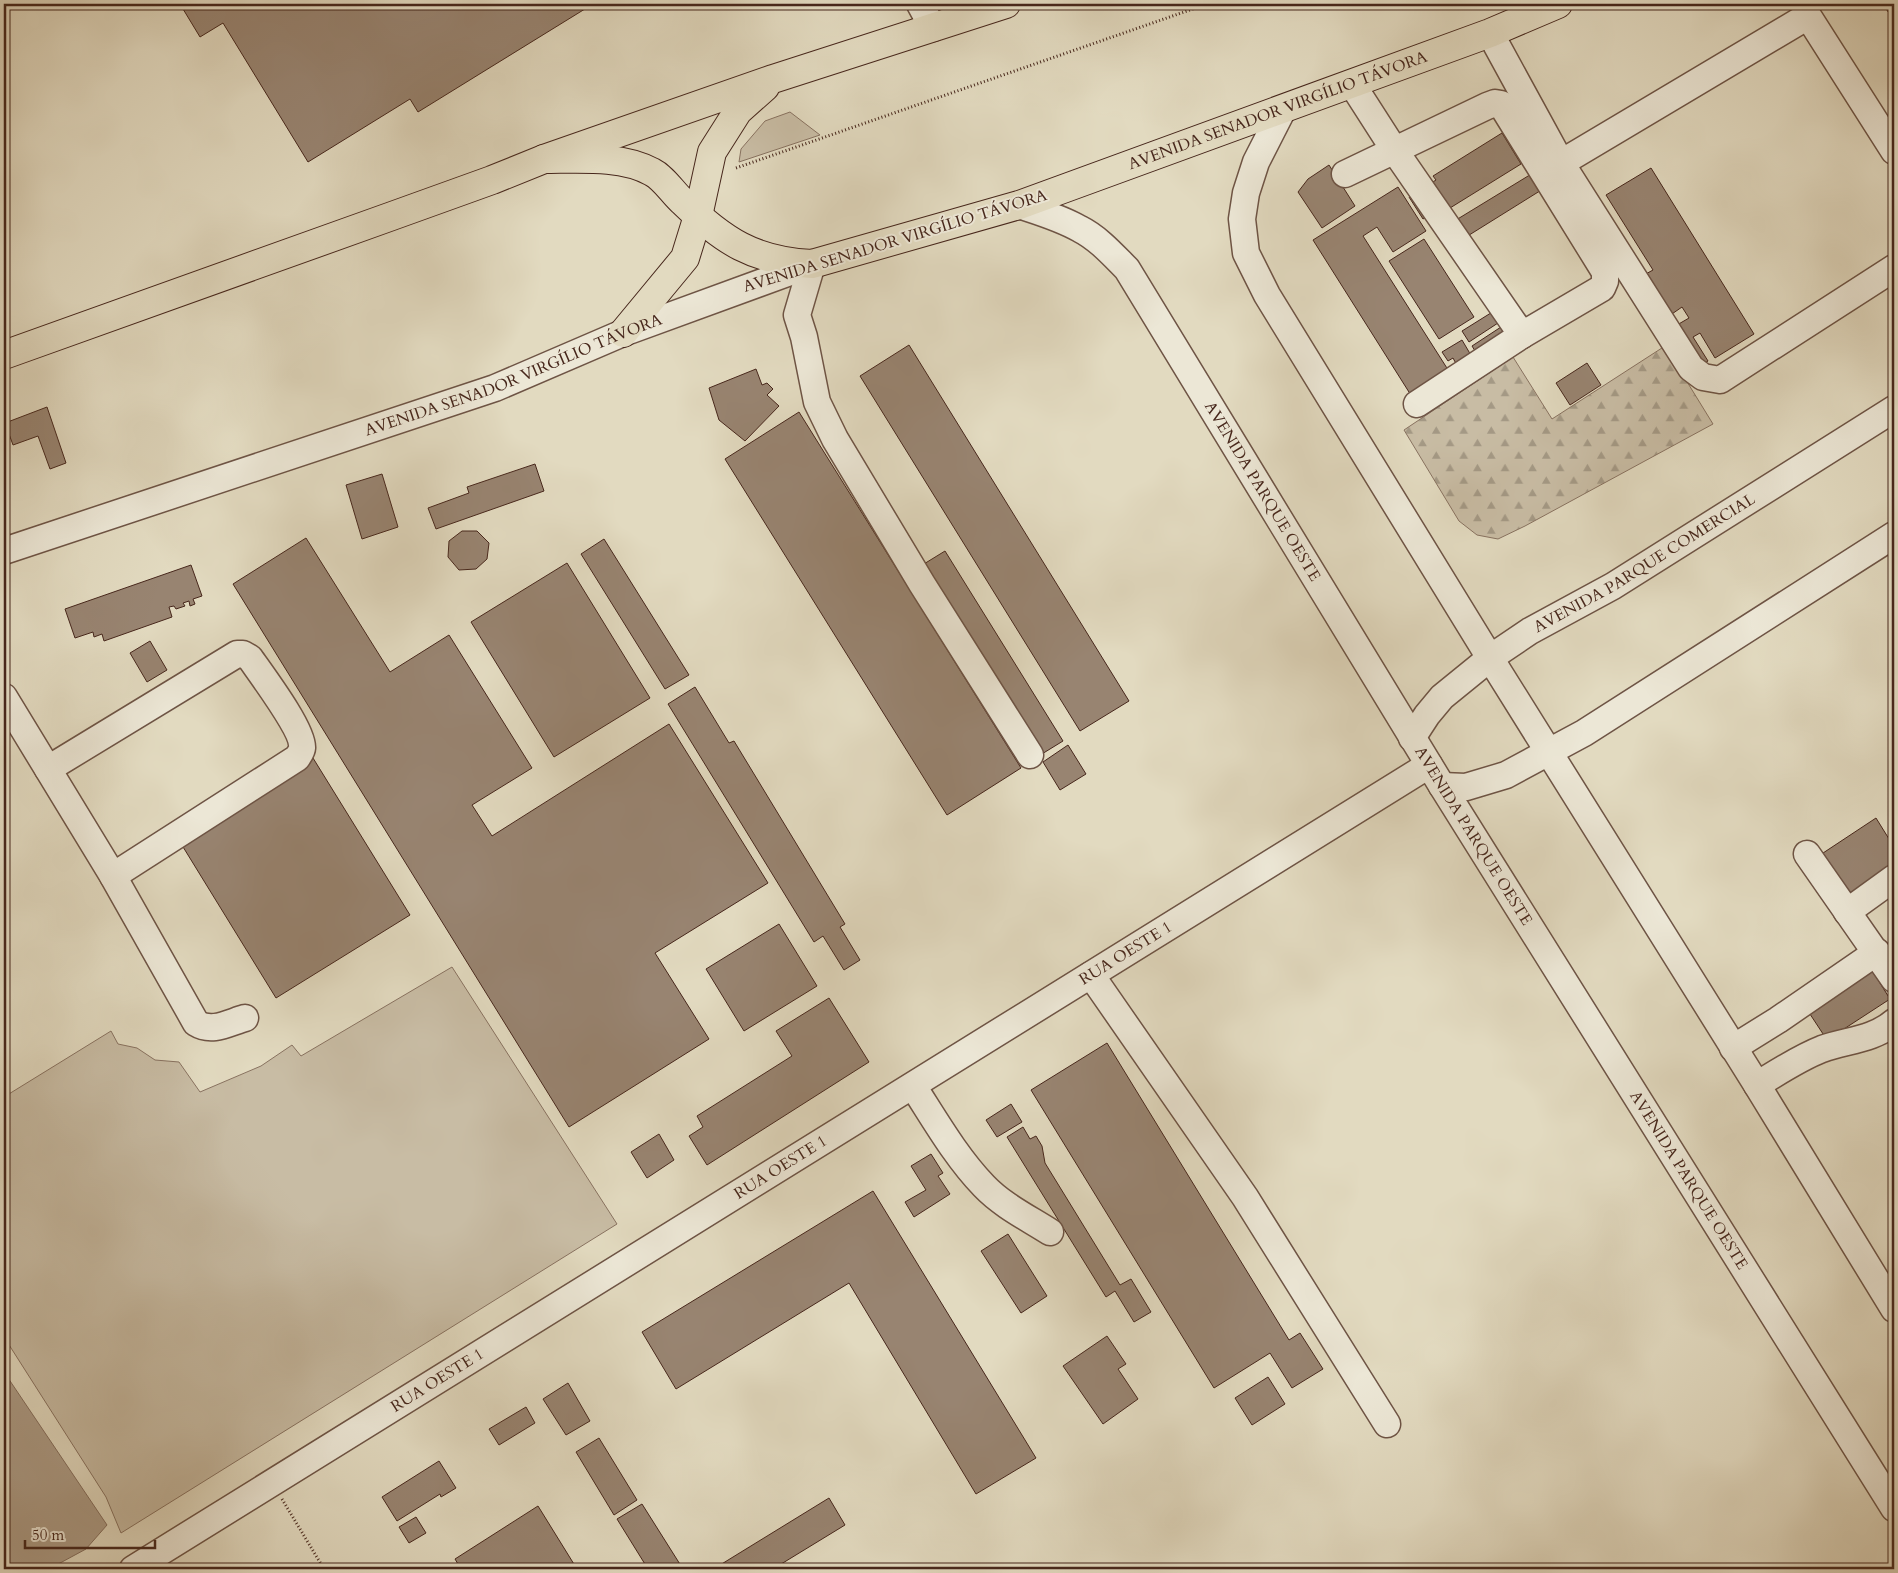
<svg xmlns="http://www.w3.org/2000/svg" width="1898" height="1573" viewBox="0 0 1898 1573" font-family="Cardo,serif">
  <defs>
    <pattern id="forest-firs" width="22" height="20" patternUnits="userSpaceOnUse" patternTransform="scale(1.25)"><rect width="22" height="20" fill="#c8bca4"/><path d="M5 1l3.5 6h-7zM16 11l3.5 6h-7z" fill="#a49985"/></pattern>
  </defs>
  <rect width="100%" height="100%" fill="#e2dac0"/>
  <filter id="stains"><feTurbulence type="fractalNoise" baseFrequency=".004" numOctaves="4"/><feColorMatrix values="0 0 0 0 .2 0 0 0 0 .09 0 0 0 0 .02 0 0 0 .5 -.17"/></filter>
  <radialGradient id="worn" r=".72"><stop offset=".6" stop-color="#630" stop-opacity="0"/><stop offset="1" stop-color="#630" stop-opacity=".3"/></radialGradient>
  <path fill="#c8bca4" stroke="#887260" d="M790 112 820 135 739 162 741 149 765 121Z
    M452 967 617 1224 121 1533 106 1497 4 1337V1097L111 1031 118 1044 137 1048 155 1060 179 1062 200 1092 261 1066 292 1045 301 1056Z"/>
  <path fill="url(#forest-firs)" stroke="#887260" d="M1665 346 1713 424 1525 526 1498 539 1477 535 1459 521 1404 430 1513 357 1552 419Z"/>
  <path fill="#ad9d88" stroke="#846e5d" d="M4 1372 107 1525 86 1549 49 1569H4Z"/>
  <path fill="#988471" stroke="#47271c" d="M180 4H593L418 112 410 99 308 162 223 23 200 37Z
    M1883 4H1894V21Z
    M1502 133 1521 164 1450 208 1447 204 1423 219 1409 197 1436 180 1433 176Z
    M1329 165 1355 206 1322 228 1298 192 1308 179Z
    M1651 168 1754 334 1715 358 1700 333 1693 337 1708 361 1702 365 1677 325 1689 318 1682 307 1669 316 1644 275 1653 270 1606 195Z
    M1533 173 1543 189 1466 237 1456 220Z
    M1398 187 1426 231 1393 252 1377 227 1363 236 1452 376 1414 400 1313 240Z
    M1424 239 1474 317 1439 339 1389 261Z
    M1494 311 1516 336 1480 359 1472 346 1501 327 1498 323 1469 342 1462 331Z
    M1462 340 1475 362 1460 371 1453 358 1448 361 1442 352Z
    M909 345 1129 701 1080 731 860 376Z
    M1587 363 1601 385 1570 405 1556 383Z
    M756 369 762 385 767 383 773 389 767 395 779 406 745 441 719 420 709 388Z
    M47 407 66 463 50 469 38 436 13 445 5 423Z
    M799 412 1021 768 947 815 725 459Z
    M535 464 544 491 436 529 428 508 469 493 467 487Z
    M382 474 398 527 362 539 346 485Z
    M462 531H477L489 543 487 559 476 569 459 570 448 557 449 541Z
    M306 538 390 672 449 635 532 768 472 805 492 836 669 724 768 883 655 953 709 1039 569 1127 233 584Z
    M604 539 689 675 665 689 581 554Z
    M945 551 1063 741 1037 757 919 567Z
    M567 563 650 698 554 757 471 622Z
    M191 565 202 596 193 599 195 604 190 606 189 601 183 603 185 606 176 609 174 606 169 607 172 617 104 641 102 634 94 637 93 632 75 638 65 609Z
    M150 641 167 670 147 682 130 653Z
    M695 687 729 743 734 741 845 924 840 927 860 960 844 970 823 936 814 942 668 704Z
    M1068 745 1086 774 1060 790 1043 762Z
    M313 758 410 915 276 998 180 842Z
    M1876 818 1894 847V867L1844 899 1817 857Z
    M779 924 817 986 744 1031 706 969Z
    M1870 967 1890 999 1827 1040 1806 1008Z
    M829 998 869 1062 707 1165 689 1136 703 1127 697 1116 792 1056 776 1031Z
    M1107 1043 1289 1340 1300 1333 1323 1369 1292 1388 1270 1353 1214 1388 1031 1090Z
    M1011 1104 1022 1122 997 1137 986 1120Z
    M1023 1127 1030 1139 1036 1136 1042 1146 1045 1163 1120 1285 1131 1279 1151 1312 1134 1322 1115 1291 1106 1297 1007 1137Z
    M659 1134 674 1160 647 1178 631 1152Z
    M931 1154 943 1173 938 1176 950 1194 914 1217 905 1202 926 1190 911 1166Z
    M873 1191 1036 1458 976 1494 849 1283 676 1389 642 1332Z
    M1008 1234 1047 1296 1021 1313 981 1251Z
    M1107 1336 1126 1364 1118 1369 1138 1399 1103 1424 1063 1366Z
    M1268 1377 1285 1404 1252 1425 1235 1398Z
    M568 1383 590 1421 566 1435 543 1399Z
    M526 1407 535 1423 499 1445 489 1429Z
    M599 1438 637 1500 614 1515 576 1452Z
    M439 1461 456 1488 441 1497 440 1494 397 1521 382 1497Z
    M829 1498 845 1525 773 1569H723L720 1565Z
    M642 1504 683 1569H648L617 1519Z
    M538 1506 577 1569H461L455 1559Z
    M416 1517 426 1533 409 1543 399 1527Z"/>
  <g fill="none" stroke-linecap="round" stroke-linejoin="round">
    <defs>
      <g id="minor">
        <path d="M920 4 933 28"/>
        <path d="M1490 33 1561 163 1691 368 1703 377 1720 380 1894 268"/>
        <path d="M1352 84 1395 151 1522 335"/>
        <path d="M1283 109 1256 162 1246 193 1242 219 1246 253 1267 295 1490 658 1757 1085 1894 1309"/>
        <path d="M1561 163 1808 16 1894 151"/>
        <path d="M1345 174 1487 106 1495 103 1501 104 1605 272V281L1602 288 1522 335 1417 404"/>
        <path id="s1" d="M1019 205C1040 212 1061 218 1080 229 1098 238 1113 255 1127 269L1442 786 1894 1508"/>
        <path d="M812 264 797 315 804 337 817 402 835 439 922 584 1030 755"/>
        <path id="s2" d="M4 551 495 388 623 333 812 264"/>
        <path d="M4 697 113 876 196 1023C212 1033 228 1023 245 1018"/>
        <path id="s3" d="M1412 738 1427 715 1442 697 1490 658 1530 631 1613 586 1894 409"/>
        <path d="M48 769 237 654H243L250 658C261 674 304 731 302 748 302 751 299 755 297 758L113 876"/>
        <path d="M1442 786 1466 787 1506 775 1584 733 1894 535"/>
        <path d="M1807 854 1894 979"/>
        <path d="M1847 912 1894 878"/>
        <path d="M1091 975 1245 1197 1387 1424"/>
        <path d="M1733 1048 1778 1020 1877 952"/>
        <path d="M1757 1085C1778 1072 1799 1058 1822 1049 1847 1040 1873 1040 1894 1022"/>
        <path d="M913 1086C935 1120 956 1157 984 1186 1002 1205 1028 1218 1050 1232"/>
        <path id="s4" d="M133 1569 1429 765"/>
      </g>
      <g id="major">
        <path id="s5" d="M544 159C577 159 622 155 652 172 664 178 672 192 682 201 723 241 754 261 812 264L1019 205 1490 33 1558 4"/>
        <path d="M623 333 685 258 698 216 712 152 738 111 765 87"/>
        <path d="M4 355 392 216 492 180 544 159 773 79 1006 4"/>
      </g>
    </defs>
    <use href="#minor" stroke="#6e5445" stroke-width="29"/>
    <use href="#major" stroke="#47271c" stroke-width="30"/>
    <path stroke="#47271c" stroke-width="3" stroke-dasharray="1 2.5" stroke-linecap="butt" d="M736 168 1207 4
      M282 1499 324 1569"/>
    <use href="#minor" stroke="#ece7d6" stroke-width="26"/>
    <use href="#major" stroke="#e2dac0" stroke-width="28"/>
  </g>
  <g text-anchor="middle" dominant-baseline="central" stroke-width="4" stroke-linejoin="round" paint-order="stroke">
    <g font-size="16" fill="#47271c" stroke="#ece7d6">
      <text stroke="none"><textPath href="#s5" startOffset="791">AVENIDA SENADOR VIRGÍLIO TÁVORA</textPath></text>
      <text transform="translate(895 241) rotate(-17)">AVENIDA SENADOR VIRGÍLIO TÁVORA</text>
      <text stroke="none"><textPath href="#s2" startOffset="539">AVENIDA SENADOR VIRGÍLIO TÁVORA</textPath></text>
      <text stroke="none"><textPath href="#s1" startOffset="388">AVENIDA PARQUE OESTE</textPath></text>
      <text stroke="none"><textPath href="#s3" startOffset="294">AVENIDA PARQUE COMERCIAL</textPath></text>
      <text stroke="none"><textPath href="#s1" startOffset="792">AVENIDA PARQUE OESTE</textPath></text>
      <text stroke="none"><textPath href="#s4" startOffset="1168">RUA OESTE 1</textPath></text>
      <text stroke="none"><textPath href="#s4" startOffset="762">RUA OESTE 1</textPath></text>
      <text stroke="none"><textPath href="#s1" startOffset="1198">AVENIDA PARQUE OESTE</textPath></text>
      <text stroke="none"><textPath href="#s4" startOffset="358">RUA OESTE 1</textPath></text>
    </g>
  </g>
  <rect width="1898" height="1573" fill="none" stroke="#e2dac0" stroke-width="20"/>
  <rect x="5" y="5" width="1888" height="1563" fill="none" stroke="#47271c" stroke-width="2.5"/>
  <rect x="10" y="10" width="1878" height="1553" fill="none" stroke="#47271c"/>
  <path d="M25 1540v8h130v-8" fill="none" stroke="#47271c" stroke-width="2.5"/>
  <text x="32" y="1540" font-size="15" fill="#47271c" stroke="#ece7d6" stroke-width="4" paint-order="stroke">50 m</text>
  <rect width="100%" height="100%" filter="url(#stains)"/>
  <rect width="100%" height="100%" fill="url(#worn)"/>
</svg>
